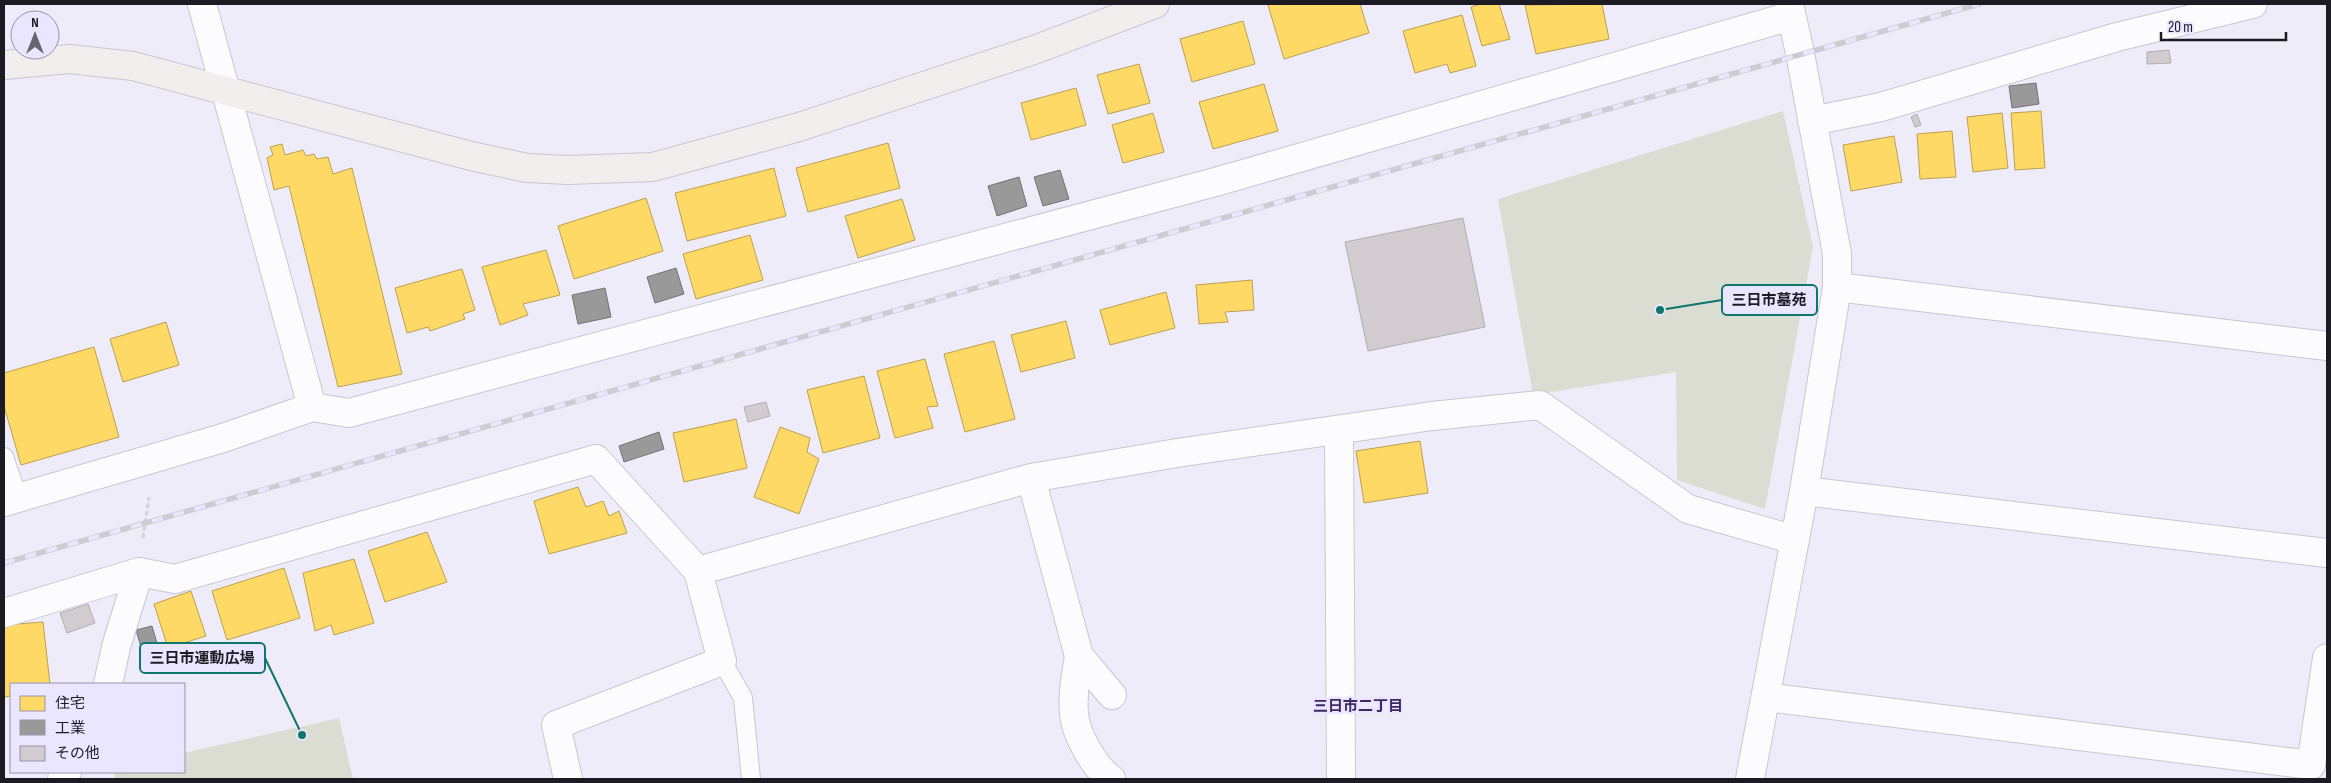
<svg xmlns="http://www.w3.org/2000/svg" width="2331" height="783" viewBox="0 0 2331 783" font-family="'Sofia Sans Condensed','Noto Sans JP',sans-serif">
  <rect width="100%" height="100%" fill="#eeecf9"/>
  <path fill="#dbddd2" d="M1783 111 1813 247 1765 509 1677 480 1676 372 1533 395 1498 199Z
    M339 718 353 779H115L114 772H184V753Z"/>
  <path fill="#ffd966" stroke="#bba052" d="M1273 4H1360L1369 33 1284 59 1268 5Z
    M1481 4H1499L1510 39 1482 46 1471 7Z
    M1602 4 1609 39 1536 54 1525 5Z
    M1462 15 1476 66 1450 73 1447 64 1415 73 1403 31Z
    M1243 21 1255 64 1192 82 1180 39Z
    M1139 64 1150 103 1108 114 1097 75Z
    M1264 84 1278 131 1213 149 1199 102Z
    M1076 88 1086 125 1031 140 1021 103Z
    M2041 111 2045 168 2015 170 2011 113Z
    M1153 113 1164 152 1123 163 1112 125Z
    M2002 113 2008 168 1973 172 1967 117Z
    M1952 131 1956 177 1920 179 1917 134Z
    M1894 136 1902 182 1851 191 1843 145Z
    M888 143 900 188 808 212 796 168Z
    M282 144 285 155 303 150 306 156 314 154 317 159 328 157 333 174 352 168 402 374 338 387 289 186 274 190 267 158 273 155 270 147Z
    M774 168 786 216 687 241 675 193Z
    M646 198 663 251 574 279 558 226Z
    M902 199 915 240 858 258 845 216Z
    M750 235 763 280 696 299 683 254Z
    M546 250 560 295 523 304 528 315 500 325 482 267Z
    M462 269 475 310 463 314 465 319 430 331 428 327 407 333 395 288Z
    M1252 280 1254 310 1225 312 1228 322 1199 324 1196 285Z
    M1166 292 1175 328 1110 345 1100 310Z
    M1066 321 1075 358 1021 372 1011 335Z
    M166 322 179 365 123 382 110 339Z
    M994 341 1015 419 965 432 944 354Z
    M94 347 119 437 21 465 4 406V373Z
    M925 359 938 406 927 407 933 428 895 438 877 371Z
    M864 376 880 438 823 453 807 390Z
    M736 419 747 468 684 482 673 433Z
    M780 427 810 438 807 452 819 459 799 514 754 497Z
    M1420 441 1428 493 1364 503 1356 451Z
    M578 487 586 507 603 501 609 516 619 511 627 533 549 554 534 501Z
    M427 532 447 582 385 602 368 551Z
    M354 559 374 623 334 635 331 625 315 631 303 573Z
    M284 568 300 618 227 640 212 591Z
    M191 591 206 636 168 648 154 604Z
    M43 622 50 684H11V696L4 697V625Z"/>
  <path fill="#999" stroke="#747376" d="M2036 83 2039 104 2012 108 2009 86Z
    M1060 170 1069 199 1043 206 1034 177Z
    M1019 177 1027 206 997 216 988 186Z
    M676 268 684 294 655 303 647 277Z
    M605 288 611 317 578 324 572 295Z
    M659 432 664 449 624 462 619 446Z
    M152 626 159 650 143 654 136 630Z"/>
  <path fill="#d2ccd1" stroke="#b3adb2" d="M2169 50 2171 63 2147 64V52Z
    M1917 114 1921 125 1915 127 1911 117Z
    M1463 218 1485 327 1368 351 1345 242Z
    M766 402 770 416 748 422 744 407Z
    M88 604 95 623 67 633 60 613Z"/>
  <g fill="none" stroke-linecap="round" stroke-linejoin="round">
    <defs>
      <path id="lane" d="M4 457 18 498
        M722 661 743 698 751 779"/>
      <path id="street" d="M1812 121 1881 107 2117 37 2253 4
        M1837 287 2327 346
        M312 407 349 413 1219 181 1791 16
        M1339 430 1341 779
        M1031 478 1079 656 1112 695
        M1804 491 2327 553
        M4 502 223 438 312 407 202 4
        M4 613 139 572 175 579 596 459 698 571 1031 478 1177 453 1432 416 1540 405 1688 509 1795 540
        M1079 656C1076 675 1072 694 1074 713 1075 733 1094 767 1111 779
        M108 684 116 647 139 572
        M1766 697 2311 765 2327 658
        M62 779 67 772
        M568 779 556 725 722 661 698 571
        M1750 779 1804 491 1837 287V254L1800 53 1789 4"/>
      <path id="secondary" d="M4 65 69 59 133 66 471 156 527 168 568 170 653 167 799 127 1034 50 1155 4"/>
    </defs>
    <use href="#lane" stroke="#c9c7d1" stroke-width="20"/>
    <use href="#street" stroke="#c9c7d1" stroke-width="30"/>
    <use href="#secondary" stroke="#c9c7d1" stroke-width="30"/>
    <path stroke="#d4d2d7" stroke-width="3" stroke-dasharray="5 2.5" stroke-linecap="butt" d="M143 538 149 497"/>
    <use href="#lane" stroke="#fcfcfe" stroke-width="18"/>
    <use href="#street" stroke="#fcfcfe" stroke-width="28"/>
    <use href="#secondary" stroke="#f1eeed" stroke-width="28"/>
    <defs>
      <path id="rail" d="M4 563 1979 4"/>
    </defs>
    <use href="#rail" stroke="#cdccd0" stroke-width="5.5"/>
    <use href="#rail" stroke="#ebe6ff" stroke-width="4" stroke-dasharray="11" stroke-linecap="butt"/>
  </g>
  <g text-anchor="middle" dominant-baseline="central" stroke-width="5" stroke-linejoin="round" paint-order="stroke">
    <g font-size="15" font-weight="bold" fill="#3c2863" stroke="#ebe6ff">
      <text x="1358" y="706">三日市二丁目</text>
    </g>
  </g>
  <path fill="none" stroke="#0f766e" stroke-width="2" d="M1660 310L1722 300M302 735L265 658"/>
  <g fill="#0f766e" stroke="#ebe6ff" stroke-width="2">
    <circle cx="1660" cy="310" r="5"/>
    <circle cx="302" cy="735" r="5"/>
  </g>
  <g fill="#ebe6ff" stroke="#0f766e" stroke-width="2">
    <rect x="1722" y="285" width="95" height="30" rx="5"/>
    <rect x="140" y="643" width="125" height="30" rx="5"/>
  </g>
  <g font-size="15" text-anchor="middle" font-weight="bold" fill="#1c1a23">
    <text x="1769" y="305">三日市墓苑</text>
    <text x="202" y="663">三日市運動広場</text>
  </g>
  <rect width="2331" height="783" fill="none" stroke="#1c1a23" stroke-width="10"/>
  <rect x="10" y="683" width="175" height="90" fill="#ebe6ff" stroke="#9894a7"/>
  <rect x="20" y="696" width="25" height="15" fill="#ffd966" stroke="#9894a7"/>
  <text x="55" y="708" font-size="15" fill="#1c1a23">住宅</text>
  <rect x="20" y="720" width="25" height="15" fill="#999999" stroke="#9894a7"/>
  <text x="55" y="733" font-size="15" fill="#1c1a23">工業</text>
  <rect x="20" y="746" width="25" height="15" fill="#d2ccd1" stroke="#9894a7"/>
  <text x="55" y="758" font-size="15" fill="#1c1a23">その他</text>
  <g transform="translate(35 35)"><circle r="24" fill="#ebe6ff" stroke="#9894a7"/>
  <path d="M0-4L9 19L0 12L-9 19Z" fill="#66646e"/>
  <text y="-8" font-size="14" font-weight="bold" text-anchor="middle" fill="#1c1a23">N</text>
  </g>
  <path d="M2161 32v8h125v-8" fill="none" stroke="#1c1a23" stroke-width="2.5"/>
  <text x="2168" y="32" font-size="15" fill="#1c1a23" stroke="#ebe6ff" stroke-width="4" paint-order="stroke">20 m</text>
</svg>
